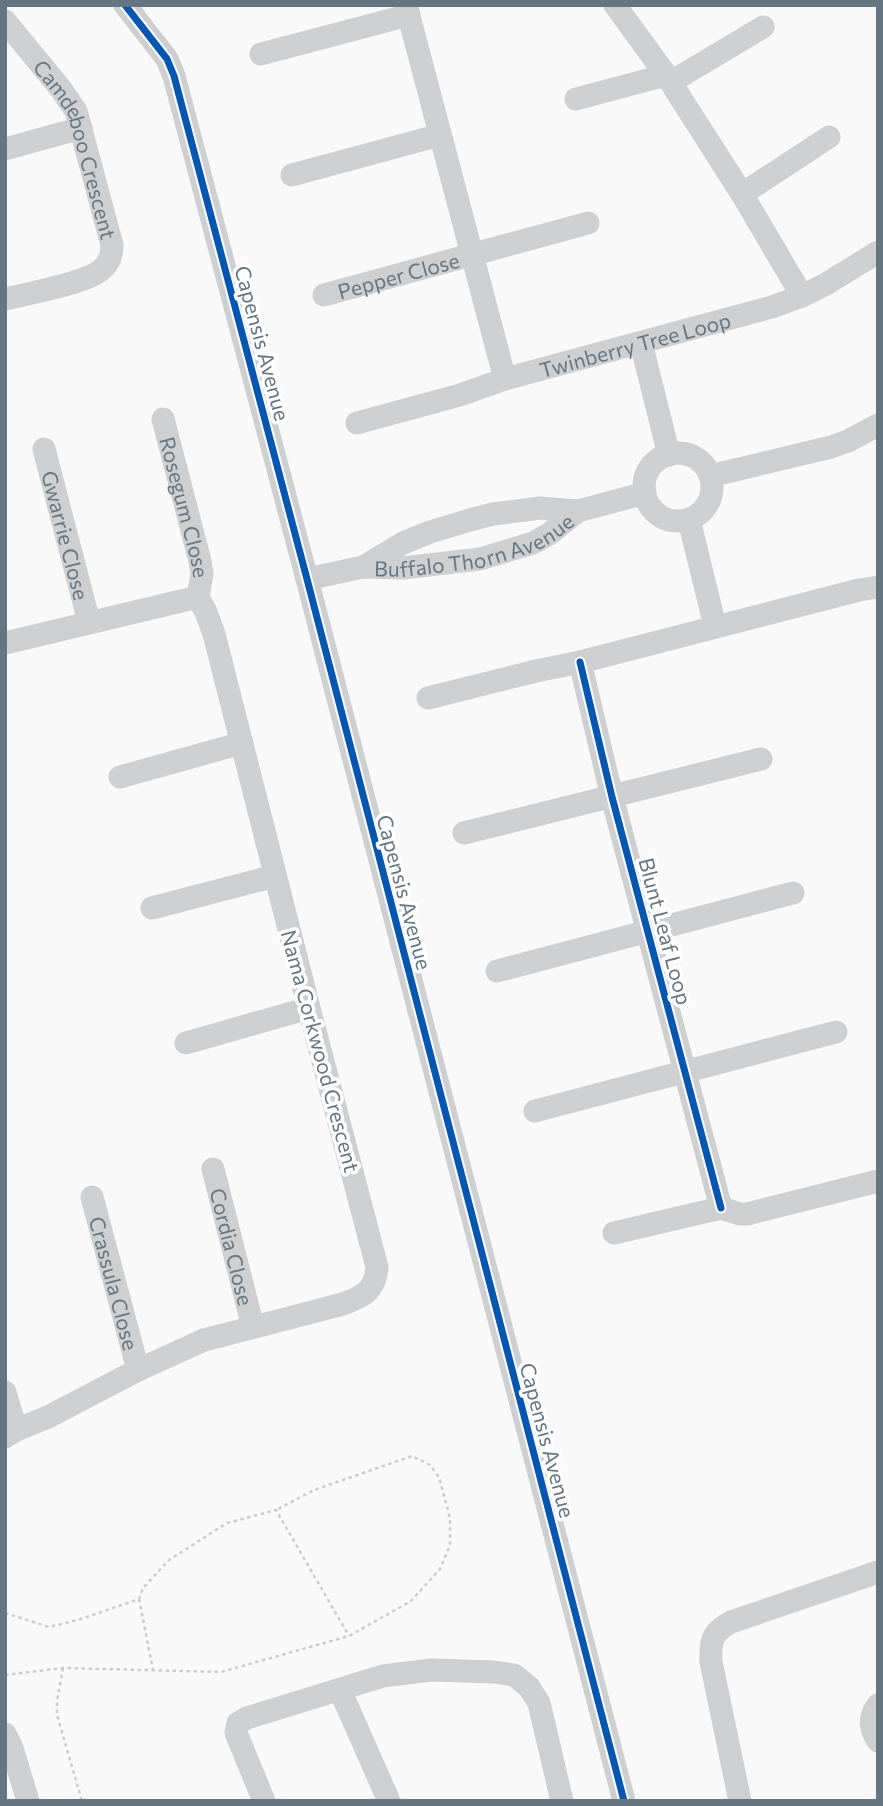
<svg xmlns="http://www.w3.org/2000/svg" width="883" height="1806" viewBox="0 0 883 1806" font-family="Commissioner,sans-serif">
  <rect width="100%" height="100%" fill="#f9f9f9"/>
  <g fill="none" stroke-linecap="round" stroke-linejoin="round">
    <path stroke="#cbcccd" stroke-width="2.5" stroke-dasharray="3.5 3.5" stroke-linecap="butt" d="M139 1599 153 1670
      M5 1613 49 1627 78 1620 139 1599 143 1588 169 1560 227 1523 276 1510 349 1636
      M63 1668 57 1701V1715L82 1801
      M5 1675 63 1668 221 1672 349 1636 411 1601 440 1569 450 1545V1518L439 1477 430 1465 412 1456 314 1490 276 1510"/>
    <g stroke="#cecfd0" stroke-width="23">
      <path d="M125 5 167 59 174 76 307 579 624 1801"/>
      <path d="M406 5 505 379"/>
      <path d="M615 5 666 75 742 194 802 296"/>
      <path id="s1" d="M5 21 61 89 76 111 112 245C112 255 109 264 101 270 86 283 27 294 5 299"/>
      <path d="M261 54 409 15"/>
      <path d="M671 82 763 27"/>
      <path d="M576 99 666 75"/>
      <path d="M5 149 81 128"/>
      <path d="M292 175 440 135"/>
      <path d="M742 194 829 137"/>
      <path id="s2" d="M324 295 588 223"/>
      <path d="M641 343 669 455"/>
      <path id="s3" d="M163 419 200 561 202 574 198 597"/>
      <path id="s4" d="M357 423 460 395 505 379 772 307 802 296 826 284 878 252"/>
      <path id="s5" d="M44 449 89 622"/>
      <circle cx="678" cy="487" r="34"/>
      <path d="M710 476 831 447 848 441 878 425"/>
      <path d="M689 520 715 626"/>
      <path d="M363 567 403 543 430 532 470 520 493 514 540 508 578 511 645 493"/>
      <path id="s6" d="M307 579 363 567 403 568 480 559 533 543 549 534 578 511"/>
      <path d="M5 643 198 597"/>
      <path d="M580 662 612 797 721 1208"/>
      <path d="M428 698 536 671 580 662 859 590 878 587"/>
      <path d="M120 777 242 743"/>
      <path d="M464 833 761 759"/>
      <path d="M152 908 275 876"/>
      <path d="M497 971 793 893"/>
      <path d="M186 1043 309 1008"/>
      <path d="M535 1111 836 1032"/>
      <path id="s7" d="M213 1169 253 1327"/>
      <path id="s8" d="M92 1197 138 1370"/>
      <path d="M721 1208 740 1214H747L878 1181"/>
      <path d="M614 1233 721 1208"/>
      <path d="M5 1392 16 1430"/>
      <path d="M5 1437 16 1430 48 1417 138 1370 204 1340 343 1304C364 1296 375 1291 377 1267L309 1008 214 634 206 612 198 597"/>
      <path d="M340 1690 389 1801"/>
      <path d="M878 1705C869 1717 869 1728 878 1741"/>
      <path d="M5 1734 12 1748 28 1801"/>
      <path d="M264 1801 236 1733 238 1723 247 1718 383 1676 431 1670 494 1672 514 1675 529 1687 539 1703 562 1801"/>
      <path d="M740 1801 711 1662C710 1641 712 1632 731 1622L878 1572"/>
    </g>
    <defs>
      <path id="cycleway" d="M125 5 167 59 174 76 307 579 624 1801
        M580 662 612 797 721 1208"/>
    </defs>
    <use href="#cycleway" stroke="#fff" stroke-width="11"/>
    <use href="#cycleway" stroke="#0057b8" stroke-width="7"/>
  </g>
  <g text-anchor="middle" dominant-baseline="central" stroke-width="7" stroke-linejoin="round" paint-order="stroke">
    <g font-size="21" fill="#657683" stroke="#fff">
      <text stroke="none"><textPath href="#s1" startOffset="150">Camdeboo Crescent</textPath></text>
      <text stroke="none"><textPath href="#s2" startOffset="77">Pepper Close</textPath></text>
      <text transform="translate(263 343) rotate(75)">Capensis Avenue</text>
      <text stroke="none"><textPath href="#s4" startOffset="289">Twinberry Tree Loop</textPath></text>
      <text stroke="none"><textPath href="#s3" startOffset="91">Rosegum Close</textPath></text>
      <text stroke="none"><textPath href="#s5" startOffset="89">Gwarrie Close</textPath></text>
      <text stroke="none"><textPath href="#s6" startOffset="172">Buffalo Thorn Avenue</textPath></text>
      <text transform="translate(405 892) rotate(75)">Capensis Avenue</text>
      <text transform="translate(666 931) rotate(75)">Blunt Leaf Loop</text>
      <text transform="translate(321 1051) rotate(75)">Nama Corkwood Crescent</text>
      <text stroke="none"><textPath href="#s7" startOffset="80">Cordia Close</textPath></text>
      <text stroke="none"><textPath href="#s8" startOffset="89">Crassula Close</textPath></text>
      <text transform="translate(548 1440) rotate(75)">Capensis Avenue</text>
    </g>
  </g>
  <rect width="883" height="1806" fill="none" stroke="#657683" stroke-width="14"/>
</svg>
